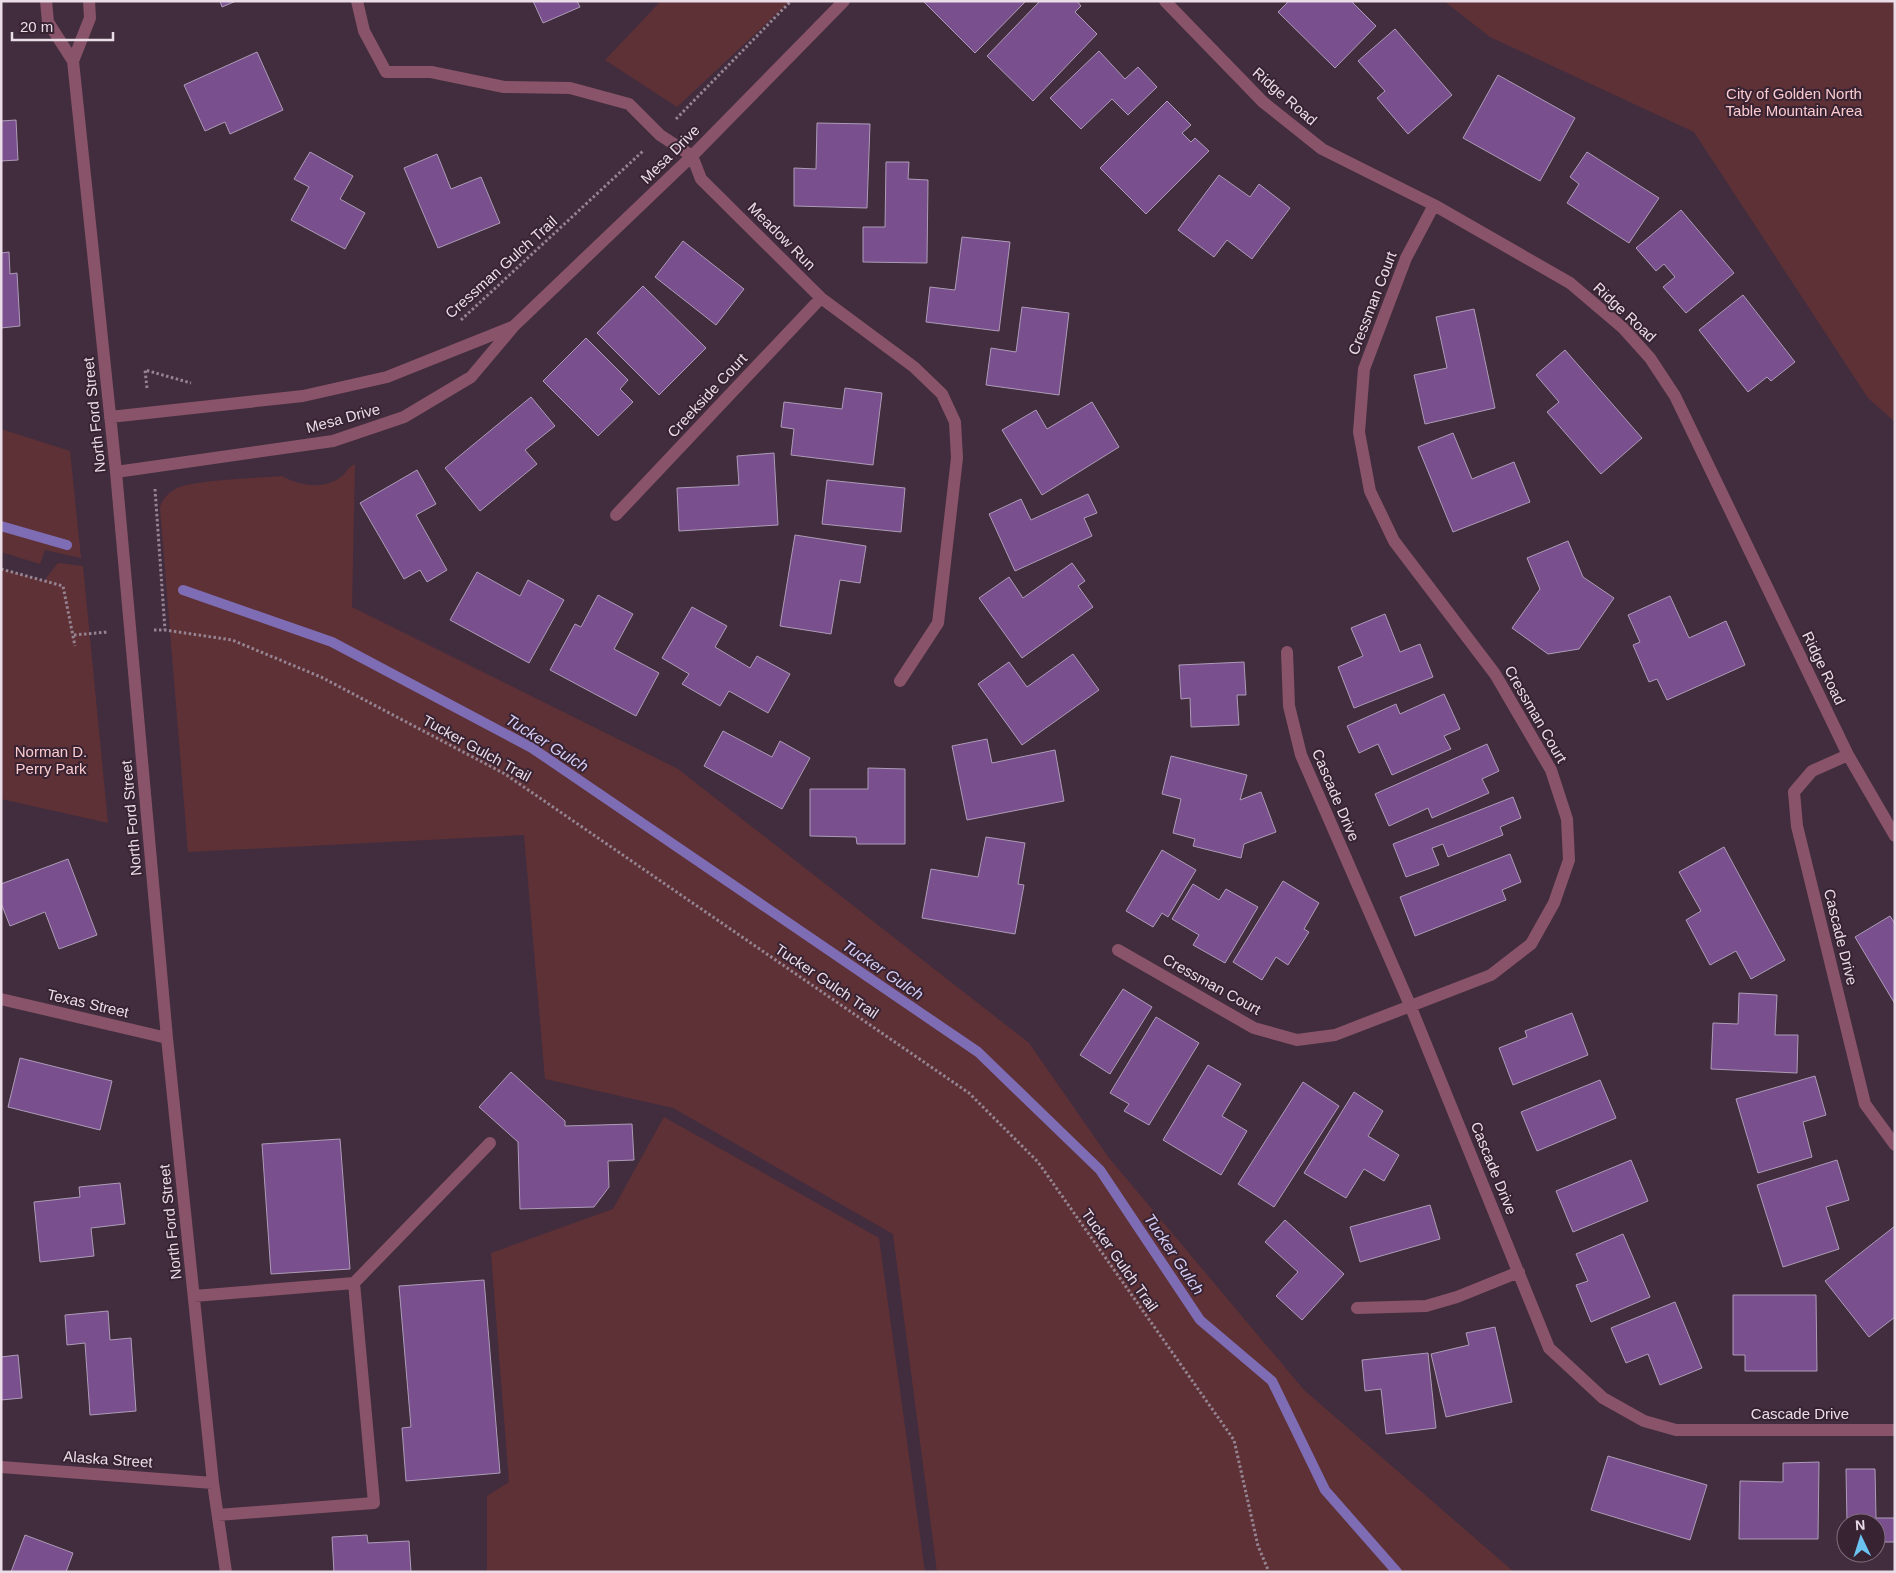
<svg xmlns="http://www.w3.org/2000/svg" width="1896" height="1573" viewBox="0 0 1896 1573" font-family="Arial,sans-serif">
  <rect width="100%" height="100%" fill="#422d3e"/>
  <path fill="#5e3136" d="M661 1H790L677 107 605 60Z
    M1444 1H1895V422L1868 398 1694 132 1490 37Z
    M1 429 70 451 81 558 45 550 40 564 1 552Z
    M355 464 352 607 678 769 1029 1043 1109 1158 1304 1390 1514 1572H937L893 1234 673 1108 545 1079 524 835 188 852 160 508C162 499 168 493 177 488 194 480 259 478 282 476 300 486 323 490 341 477 347 472 348 467 355 464Z
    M58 563 83 566 108 823 1 799V569L44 581Z
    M664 1117 879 1238 925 1572H487V1496L509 1482 491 1253 613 1209Z"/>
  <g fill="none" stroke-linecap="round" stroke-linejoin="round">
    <path stroke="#7e6cb4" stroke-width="10" d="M1 526 67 545
      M183 590 332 642 532 748 978 1052 1100 1170 1200 1320 1272 1381 1325 1490 1397 1572"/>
  </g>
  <path fill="#794f8e" stroke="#ad9cb7" d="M220 1H236L222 7Z
    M533 1H577L580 7 543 23Z
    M923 1H1026L975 53Z
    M1040 1H1077L1081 6 1075 12 1097 34 1033 101 987 56Z
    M1289 1H1351L1376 26 1335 68 1278 12Z
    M1395 29 1452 95 1408 134 1377 98 1385 91 1358 61Z
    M1099 51 1125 79 1138 67 1157 87 1128 115 1112 99 1081 129 1050 98Z
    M257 52 283 110 230 134 225 122 205 131 184 85Z
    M1498 75 1575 118 1540 181 1463 138Z
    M1167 101 1191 125 1182 133 1191 142 1195 138 1209 151 1146 214 1100 168Z
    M16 120 18 160 1 161V121Z
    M817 123 870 124 867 208 794 206V168L816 169Z
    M310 152 353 176 340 199 365 213 345 249 291 220 309 187 294 179Z
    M1587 152 1659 198 1629 243 1567 203 1579 184 1570 177Z
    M437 154 451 189 481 177 500 223 438 248 404 168Z
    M886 162H909L908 179 928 180 927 263 863 262V227H885Z
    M1219 175 1250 197 1259 184 1290 208 1252 259 1227 240 1214 257 1178 230Z
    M1681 210 1734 273 1686 313 1663 287 1675 277 1664 264 1656 271 1636 248Z
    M962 237 1010 242 999 331 926 322 930 287 955 290Z
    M683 241 744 289 716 325 655 277Z
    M9 252 10 274 17 273 20 326 1 328V253Z
    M643 286 706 348 659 395 597 333Z
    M1743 295 1795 362 1771 381 1767 377 1748 392 1699 330Z
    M1022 307 1069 313 1059 395 986 385 991 348 1016 352Z
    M1474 309 1495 408 1425 424 1414 375 1447 368 1436 317Z
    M586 338 628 380 620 389 633 402 598 436 543 381Z
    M1565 350 1642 438 1601 474 1547 412 1559 402 1536 375Z
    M845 388 882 393 873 465 791 455 794 429 781 427 784 402 842 409Z
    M531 397 555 426 525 450 537 464 480 511 445 468Z
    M1092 402 1119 447 1042 495 1002 430 1036 410 1047 429Z
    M1453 433 1472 479 1514 462 1530 502 1453 532 1418 447Z
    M774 453 778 525 679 531 677 488 739 485 737 456Z
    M417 470 436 504 416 515 447 570 427 582 420 570 404 579 360 503Z
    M827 480 905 488 901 532 822 524Z
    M1088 494 1097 513 1084 518 1092 536 1015 571 989 514 1021 499 1031 520Z
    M795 535 866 546 860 583 840 580 831 634 780 626Z
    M1568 541 1583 577 1614 598 1579 649 1548 654 1512 628 1540 589 1527 558Z
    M1072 563 1085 581 1078 586 1093 607 1022 658 979 598 1009 577 1023 598Z
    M477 572 520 596 528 580 564 600 529 663 450 620Z
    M598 595 633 614 614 649 659 673 636 716 550 670 575 624 581 627Z
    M1670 596 1689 638 1726 621 1745 665 1667 700 1657 679 1649 682 1633 645 1640 642 1628 615Z
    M692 607 727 626 715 647 750 668 757 656 790 674 768 713 729 691 720 706 682 684 689 674 662 658Z
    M1385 614 1400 652 1420 644 1433 677 1354 708 1338 667 1363 656 1351 628Z
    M1073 654 1099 690 1022 745 978 684 1009 662 1027 687Z
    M1244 662 1246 695H1237L1239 725 1191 727 1190 698 1181 699 1179 665Z
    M1444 694 1460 729 1444 736 1451 749 1392 775 1378 744 1359 753 1347 726 1396 704 1400 714Z
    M723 731 772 757 780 741 810 758 782 809 704 766Z
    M987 739 992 763 1055 750 1064 801 967 820 952 746Z
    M1487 744 1499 771 1482 779 1489 793 1432 818 1428 808 1389 826 1375 794Z
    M1171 756 1247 775 1240 800 1261 792 1276 832 1244 844 1241 858 1193 846 1195 839 1173 833 1181 799 1162 794Z
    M868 768 905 769V844H857L856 837 810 836V789H868Z
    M1513 797 1521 818 1500 827 1503 835 1448 857 1443 844 1432 848 1439 865 1406 877 1393 844Z
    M986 837 1025 843 1018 884 1024 885 1015 934 922 918 931 869 978 877Z
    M1724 847 1785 960 1751 979 1736 951 1710 965 1686 920 1701 911 1679 872Z
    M1162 850 1196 870 1168 917 1162 913 1153 927 1126 911Z
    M1510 854 1521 882 1502 890 1506 900 1415 936 1400 897Z
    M68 859 97 935 59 949 45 912 10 926 1 903V884Z
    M1283 881 1319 903 1304 929 1309 932 1288 965 1276 957 1262 980 1233 962Z
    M1193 884 1219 900 1226 889 1258 907 1225 963 1193 945 1199 935 1172 919Z
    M1890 916 1895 924V1004L1855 937Z
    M1123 989 1152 1007 1110 1074 1080 1055Z
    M1739 993 1777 995 1775 1035H1798L1797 1073 1711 1069 1713 1023 1738 1024Z
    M1572 1013 1588 1055 1513 1085 1499 1048 1527 1037 1525 1031Z
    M1156 1017 1199 1043 1149 1125 1124 1111 1129 1104 1110 1093Z
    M20 1058 112 1081 100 1130 8 1107Z
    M1208 1065 1241 1084 1222 1116 1247 1131 1221 1175 1163 1140Z
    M511 1072 565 1121V1126L632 1124 634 1160 608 1161 609 1187 594 1207 520 1209 518 1142 479 1107Z
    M1815 1076 1826 1115 1803 1122 1812 1157 1758 1173 1736 1099Z
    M1600 1080 1616 1118 1537 1151 1521 1112Z
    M1303 1082 1339 1106 1274 1207 1238 1184Z
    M1354 1092 1383 1111 1368 1136 1399 1155 1384 1181 1364 1169 1346 1198 1304 1173Z
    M340 1139 350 1269 271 1274 262 1144Z
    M1631 1160 1648 1201 1573 1232 1556 1191Z
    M1837 1160 1849 1200 1826 1207 1839 1249 1783 1267 1757 1185Z
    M120 1183 125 1224 91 1228 94 1256 40 1262 34 1202 80 1197 79 1187Z
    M1430 1205 1440 1239 1360 1262 1350 1227Z
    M1285 1220 1344 1274 1302 1320 1276 1296 1298 1272 1265 1242Z
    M1895 1226V1317L1869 1337 1825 1281Z
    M1623 1234 1650 1297 1591 1322 1576 1285 1588 1281 1576 1254Z
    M484 1280 500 1473 406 1481 402 1428 411 1427 399 1286Z
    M1733 1295H1816L1817 1371H1745V1355H1733Z
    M1675 1302 1702 1368 1660 1385 1648 1354 1626 1363 1611 1328Z
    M108 1311 110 1340 131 1338 136 1411 90 1415 85 1343 67 1345 65 1315Z
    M1495 1327 1512 1402 1446 1417 1431 1354 1469 1345 1466 1333Z
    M1428 1353 1436 1428 1386 1434 1381 1389 1365 1391 1362 1360Z
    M18 1355 22 1398 1 1400V1357Z
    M1608 1456 1707 1485 1690 1540 1591 1510Z
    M1819 1462 1818 1539H1739L1740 1481 1783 1482V1463Z
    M1846 1469H1875L1876 1518H1895V1542H1876V1523H1847Z
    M25 1535 73 1553 66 1572H11Z
    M367 1535 368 1543 409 1541 411 1572H334L332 1537Z"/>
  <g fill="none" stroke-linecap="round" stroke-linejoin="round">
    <path stroke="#968492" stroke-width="3" stroke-dasharray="2.5 2.5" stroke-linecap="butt" d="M676 119 791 1
      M461 320 643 151
      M147 388 145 370 191 383
      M155 489 165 630
      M1 569 63 586 75 646
      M154 630H165L232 640 321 677 505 774 969 1093 1038 1162 1234 1440 1258 1546 1269 1572
      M74 635 108 632"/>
    <path stroke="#895469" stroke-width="12" d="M46 1 48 22 73 61
      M89 1 90 18 73 61 116 472 167 1038 213 1483 226 1572
      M357 1 364 31 386 72H431L504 87 570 88 629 104 660 135 692 156 701 179 821 298 914 367 942 394 955 422 957 458 938 623 900 681
      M1165 1 1263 102 1322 149 1434 205 1570 283 1623 328 1650 358 1675 396 1848 755 1895 836
      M110 417 303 396 387 377 512 327
      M116 472 333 441 404 417 471 377 514 326 692 156 844 1
      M616 515 821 298
      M1287 652 1289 706 1301 755 1410 1005 1549 1348 1603 1398 1644 1421 1676 1430H1895
      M1848 755 1812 771 1794 792 1797 826 1865 1104 1895 1145
      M1118 950 1254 1028 1297 1040 1335 1035 1491 975 1531 944 1554 903 1569 860 1567 819 1551 770 1495 674 1394 541 1370 491 1359 432 1364 369 1406 258 1434 205
      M1 999 167 1038
      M354 1283 490 1143
      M194 1296 354 1283 374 1503 218 1515
      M1357 1308 1426 1306 1457 1297 1519 1272
      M1 1467 213 1483"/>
  </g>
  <g text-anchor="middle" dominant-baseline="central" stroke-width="4" stroke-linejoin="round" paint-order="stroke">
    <g font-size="15" fill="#fccbce" stroke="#382333">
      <text x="1794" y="93">City of Golden North<tspan x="1794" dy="17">Table Mountain Area</tspan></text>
      <text x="51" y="751">Norman D.<tspan x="51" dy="17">Perry Park</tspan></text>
    </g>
    <g font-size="15" fill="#ebdde8" stroke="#382333">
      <text transform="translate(1285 96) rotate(41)">Ridge Road</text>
      <text transform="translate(670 154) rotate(-45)">Mesa Drive</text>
      <text transform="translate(782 236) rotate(45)">Meadow Run</text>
      <text transform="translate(501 267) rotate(-42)">Cressman Gulch Trail</text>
      <text transform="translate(1372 303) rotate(-69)">Cressman Court</text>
      <text transform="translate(1625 312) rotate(43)">Ridge Road</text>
      <text transform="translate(707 395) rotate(-47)">Creekside Court</text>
      <text transform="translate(94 415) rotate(-96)">North Ford Street</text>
      <text transform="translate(343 418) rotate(-15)">Mesa Drive</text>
      <text transform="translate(1824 668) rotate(64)">Ridge Road</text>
      <text transform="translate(1536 714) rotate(60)">Cressman Court</text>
      <text transform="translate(477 748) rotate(29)">Tucker Gulch Trail</text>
      <text transform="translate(1336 795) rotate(67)">Cascade Drive</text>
      <text transform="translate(131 818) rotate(-95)">North Ford Street</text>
      <text transform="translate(1841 937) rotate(76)">Cascade Drive</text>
      <text transform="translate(827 981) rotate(34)">Tucker Gulch Trail</text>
      <text transform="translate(1212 984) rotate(29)">Cressman Court</text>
      <text transform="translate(88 1003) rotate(13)">Texas Street</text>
      <text transform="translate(1494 1168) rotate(68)">Cascade Drive</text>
      <text transform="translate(170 1222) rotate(-96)">North Ford Street</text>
      <text transform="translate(1120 1260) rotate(55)">Tucker Gulch Trail</text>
      <text x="1800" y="1413">Cascade Drive</text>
      <text transform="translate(108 1459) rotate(4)">Alaska Street</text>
    </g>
    <g font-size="16" font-style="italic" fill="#d4cdf5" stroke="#382333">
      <text transform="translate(547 743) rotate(32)">Tucker Gulch</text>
      <text transform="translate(883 970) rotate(34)">Tucker Gulch</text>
      <text transform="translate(1174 1254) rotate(56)">Tucker Gulch</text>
    </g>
  </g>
  <rect width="1896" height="1573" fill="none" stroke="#ebdde8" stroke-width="5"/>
  <g transform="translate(1861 1538) rotate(356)"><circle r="24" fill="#382333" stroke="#806d7b"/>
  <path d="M0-4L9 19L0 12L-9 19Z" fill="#6bc3f2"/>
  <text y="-8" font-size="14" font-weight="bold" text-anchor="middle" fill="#ebdde8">N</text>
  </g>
  <path d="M12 32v8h101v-8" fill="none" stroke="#ebdde8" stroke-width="2.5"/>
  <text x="20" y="32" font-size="15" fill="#ebdde8" stroke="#382333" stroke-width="4" paint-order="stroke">20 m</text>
</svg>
